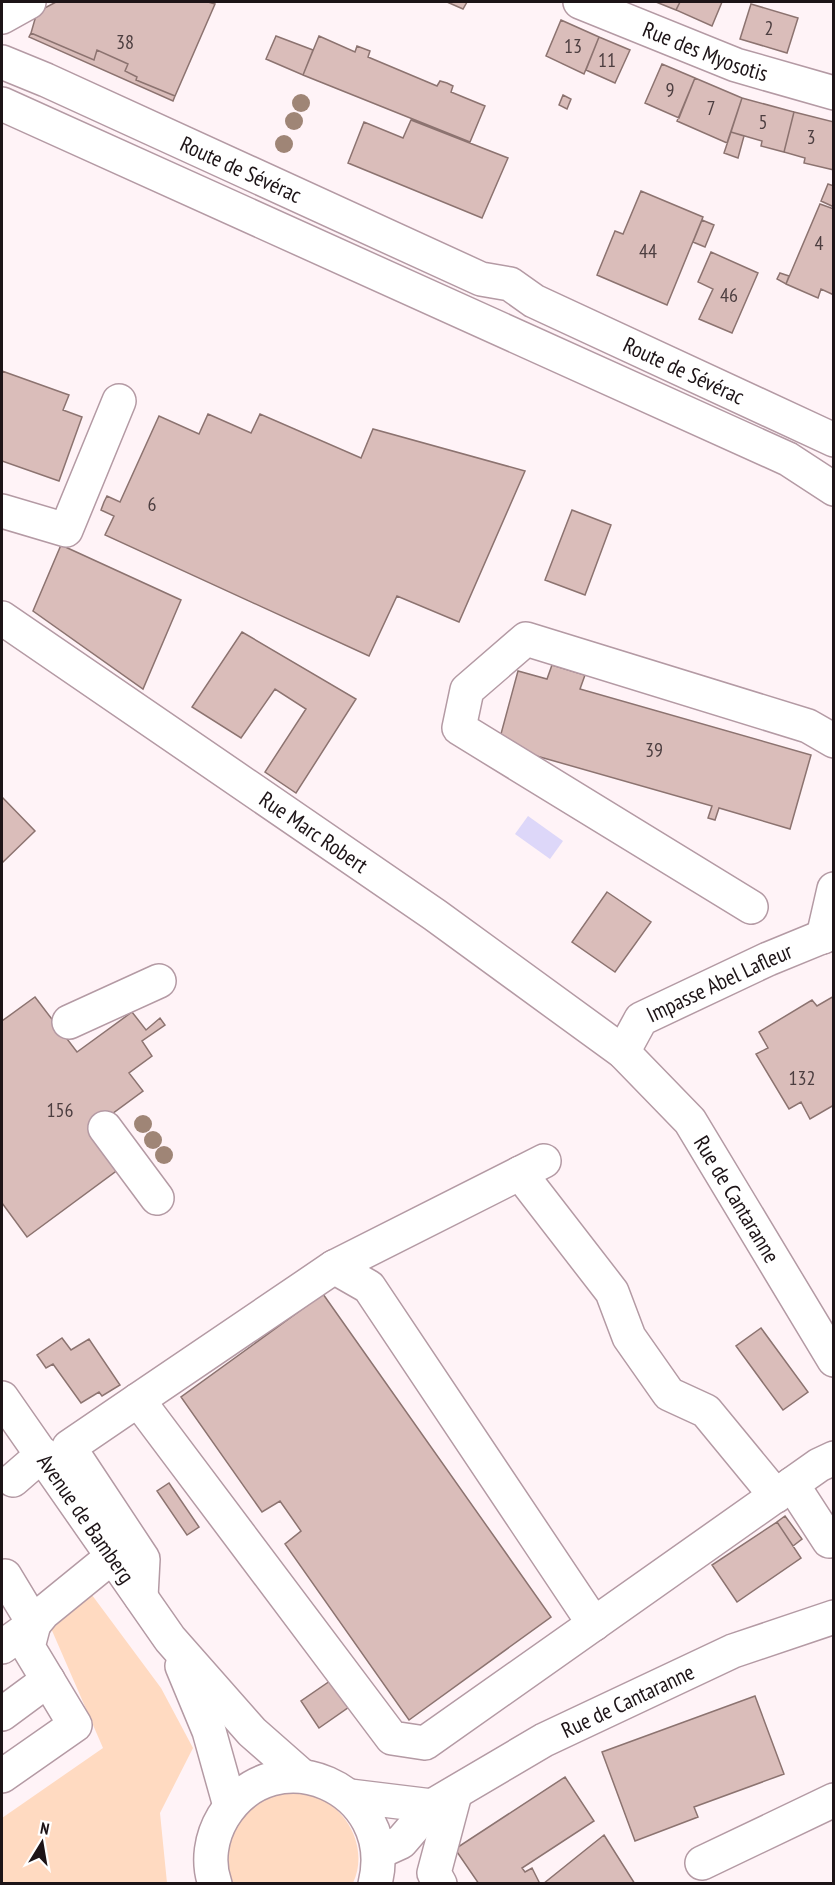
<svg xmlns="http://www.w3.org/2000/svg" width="835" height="1885" viewBox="0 0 835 1885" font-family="'PT Sans Narrow',sans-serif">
  <rect width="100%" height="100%" fill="#fff3f7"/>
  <path fill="#ffdac1" d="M89 1591 161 1688 193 1748 160 1813 167 1883H2V1818L103 1748 50 1626Z
    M290 1792C298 1793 307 1793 314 1796 348 1808 369 1849 353 1883H232C217 1834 242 1802 290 1792Z"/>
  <path fill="#ddd7f9" d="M528 816 563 841 550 859 515 834Z"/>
  <path fill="#dabdba" stroke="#8c7370" stroke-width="1.5" d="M56 2H208L215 4 175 96 136 80 137 77 125 71 128 64 97 50 94 60 31 33 37 12Z
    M447 2H467L463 9Z
    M656 2H680L676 10Z
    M680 2H722L712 26 676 10Z
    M751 4 798 18 787 53 740 39Z
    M561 20 599 37 584 74 546 56Z
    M31 33 94 60 97 50 128 64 125 71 137 77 136 80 175 96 173 101 29 37Z
    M276 36 313 50 303 75 266 59Z
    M319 36 355 52 357 46 370 51 368 57 437 86 440 81 447 83 453 86 451 92 485 106 470 142 303 75Z
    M599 37 630 50 615 83 586 70Z
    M662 64 695 78 679 118 645 103Z
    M695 78 742 98 727 143 677 121Z
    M563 95 571 99 567 109 559 105Z
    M742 98 794 112 784 152 761 146 762 141 731 132Z
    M794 112 834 122V170L804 163 805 158 784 152Z
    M411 120 508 158 482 218 348 163 364 122 403 138Z
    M731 132 744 136 738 158 724 153Z
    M828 184 834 186V207L821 201Z
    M641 191 703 217 667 305 597 275 615 231 623 234Z
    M820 204 834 209V295L821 289 818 298 786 284Z
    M702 220 714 225 705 247 693 242Z
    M711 252 758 273 732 333 699 319 713 289 698 282Z
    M780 273 789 276 786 284 777 279Z
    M2 371 69 395 63 410 82 417 59 481 2 461Z
    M208 414 251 433 260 414 361 458 373 429 525 471 459 622 397 596 369 656 105 535 114 516 101 510 104 502 107 496 120 502 159 416 199 434Z
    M572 510 611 525 585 595 545 580Z
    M61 545 181 600 143 689 33 611Z
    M242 632 356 699 296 793 265 772 306 709 275 689 241 738 192 707Z
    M552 665 585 675 580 689 811 755 790 829 719 808 715 820 708 818 712 806 498 745 518 671 547 679Z
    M2 797 35 831 2 863Z
    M607 892 651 922 615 972 572 942Z
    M834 996V1105L810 1119 801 1102 789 1109 756 1054 768 1048 759 1032 812 1000 817 1006Z
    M35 997 77 1052 132 1012 146 1030 160 1018 165 1025 142 1041 152 1056 129 1073 143 1091 93 1128 119 1169 27 1237 2 1203V1021Z
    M323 1294 551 1617 409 1720 285 1544 301 1531 280 1501 262 1512 181 1397Z
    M761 1328 808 1392 783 1410 736 1346Z
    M62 1338 71 1350 89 1339 120 1385 102 1396 99 1392 81 1403 53 1364 46 1368 37 1355Z
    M169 1483 199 1527 187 1535 157 1491Z
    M785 1516 802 1539 793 1546 777 1522Z
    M777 1522 801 1558 737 1602 712 1565Z
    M330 1681 349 1707 319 1728 301 1701Z
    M755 1696 784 1774 694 1807 698 1817 635 1841 602 1752Z
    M565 1777 594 1821 522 1868 525 1872 532 1868 540 1884H479L455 1849Z
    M604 1835 635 1884H543Z"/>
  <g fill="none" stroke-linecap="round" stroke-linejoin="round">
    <defs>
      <g id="minor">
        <path id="s1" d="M580 2 736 65 834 93"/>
        <path d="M2 17 29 2"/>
        <path d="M2 104 788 459 834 489"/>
        <path d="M2 511 66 530 119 401"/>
        <path id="s2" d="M2 618 435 915 623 1052 690 1121 834 1360"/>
        <path d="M751 907 459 728 467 690 526 639 808 726 834 741"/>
        <path d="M823 937 834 889"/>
        <path d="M69 1022 159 981"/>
        <path id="s3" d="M623 1052 641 1019 768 959 834 932"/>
        <path d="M105 1128 157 1198"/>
        <path d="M520 1173 612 1292 629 1337 669 1394 706 1411 776 1496"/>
        <path d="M334 1267 544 1161"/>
        <path d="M138 1400 334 1267 369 1287 594 1624"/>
        <path d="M13 1480 43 1454"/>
        <path d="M792 1484 829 1541"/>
        <path d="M141 1597 143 1559 69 1447 138 1400 392 1738 425 1743 819 1465 834 1458"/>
        <path d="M2 1647 34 1624 43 1613 113 1556"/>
        <path d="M2 1714 48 1680"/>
        <path d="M2 1776 75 1725 28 1647 34 1624 5 1576"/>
        <path d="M350 1796 432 1806"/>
        <path id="s4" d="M379 1852 401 1842 432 1806 544 1740 733 1651 834 1617"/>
        <path d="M702 1863 834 1800"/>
        <path d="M215 1884C207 1862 211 1837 223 1817 274 1734 399 1788 375 1884"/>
        <path d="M440 1884 434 1873 455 1794"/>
      </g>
      <g id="major">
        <path id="s5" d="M2 62 46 80 481 279 510 284 534 301 834 440"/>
        <path id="s6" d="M2 1398 170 1639 252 1732 302 1776"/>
        <path d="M182 1666 209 1731 230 1806"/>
      </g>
    </defs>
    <use href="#minor" stroke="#b49aa4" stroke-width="36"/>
    <use href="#major" stroke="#b49aa4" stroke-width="36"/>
    <use href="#minor" stroke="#fff" stroke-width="33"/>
    <use href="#major" stroke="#fff" stroke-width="33"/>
  </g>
  <g fill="#9f8576">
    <circle cx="301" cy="103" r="9"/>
    <circle cx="294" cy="121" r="9"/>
    <circle cx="284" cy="144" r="9"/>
    <circle cx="143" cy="1124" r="9"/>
    <circle cx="153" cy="1140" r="9"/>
    <circle cx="164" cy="1155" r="9"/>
  </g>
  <g text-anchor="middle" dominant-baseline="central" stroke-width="4.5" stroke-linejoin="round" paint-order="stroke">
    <g font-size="20" fill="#4c3e40">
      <text x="769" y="28">2</text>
      <text x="125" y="42">38</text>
      <text x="573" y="46">13</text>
      <text x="607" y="60">11</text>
      <text x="670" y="90">9</text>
      <text x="711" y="108">7</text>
      <text x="763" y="122">5</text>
      <text x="811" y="137">3</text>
      <text x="819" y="243">4</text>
      <text x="648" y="251">44</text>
      <text x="729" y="295">46</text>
      <text x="152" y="504">6</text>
      <text x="654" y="750">39</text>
      <text x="802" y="1078">132</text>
      <text x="60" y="1110">156</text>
    </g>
    <g font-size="22" fill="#1d1417" stroke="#fff">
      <text stroke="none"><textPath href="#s1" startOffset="135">Rue des Myosotis</textPath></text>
      <text stroke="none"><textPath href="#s5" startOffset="262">Route de Sévérac</textPath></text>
      <text stroke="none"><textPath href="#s5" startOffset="750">Route de Sévérac</textPath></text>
      <text stroke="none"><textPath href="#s2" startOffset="378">Rue Marc Robert</textPath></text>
      <text stroke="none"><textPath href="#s3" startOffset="124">Impasse Abel Lafleur</textPath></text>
      <text stroke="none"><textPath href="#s2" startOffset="945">Rue de Cantaranne</textPath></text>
      <text stroke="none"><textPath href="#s6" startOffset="147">Avenue de Bamberg</textPath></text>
      <text stroke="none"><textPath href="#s4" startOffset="294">Rue de Cantaranne</textPath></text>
    </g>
  </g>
  <rect width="835" height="1885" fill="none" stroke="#1d1417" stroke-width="6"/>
  <g transform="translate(42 1843) rotate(11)" stroke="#ffffff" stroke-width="4.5" paint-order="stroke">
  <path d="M0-4.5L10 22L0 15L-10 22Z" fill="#1d1417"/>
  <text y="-9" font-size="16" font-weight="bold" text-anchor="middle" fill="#1d1417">N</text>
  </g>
</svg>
